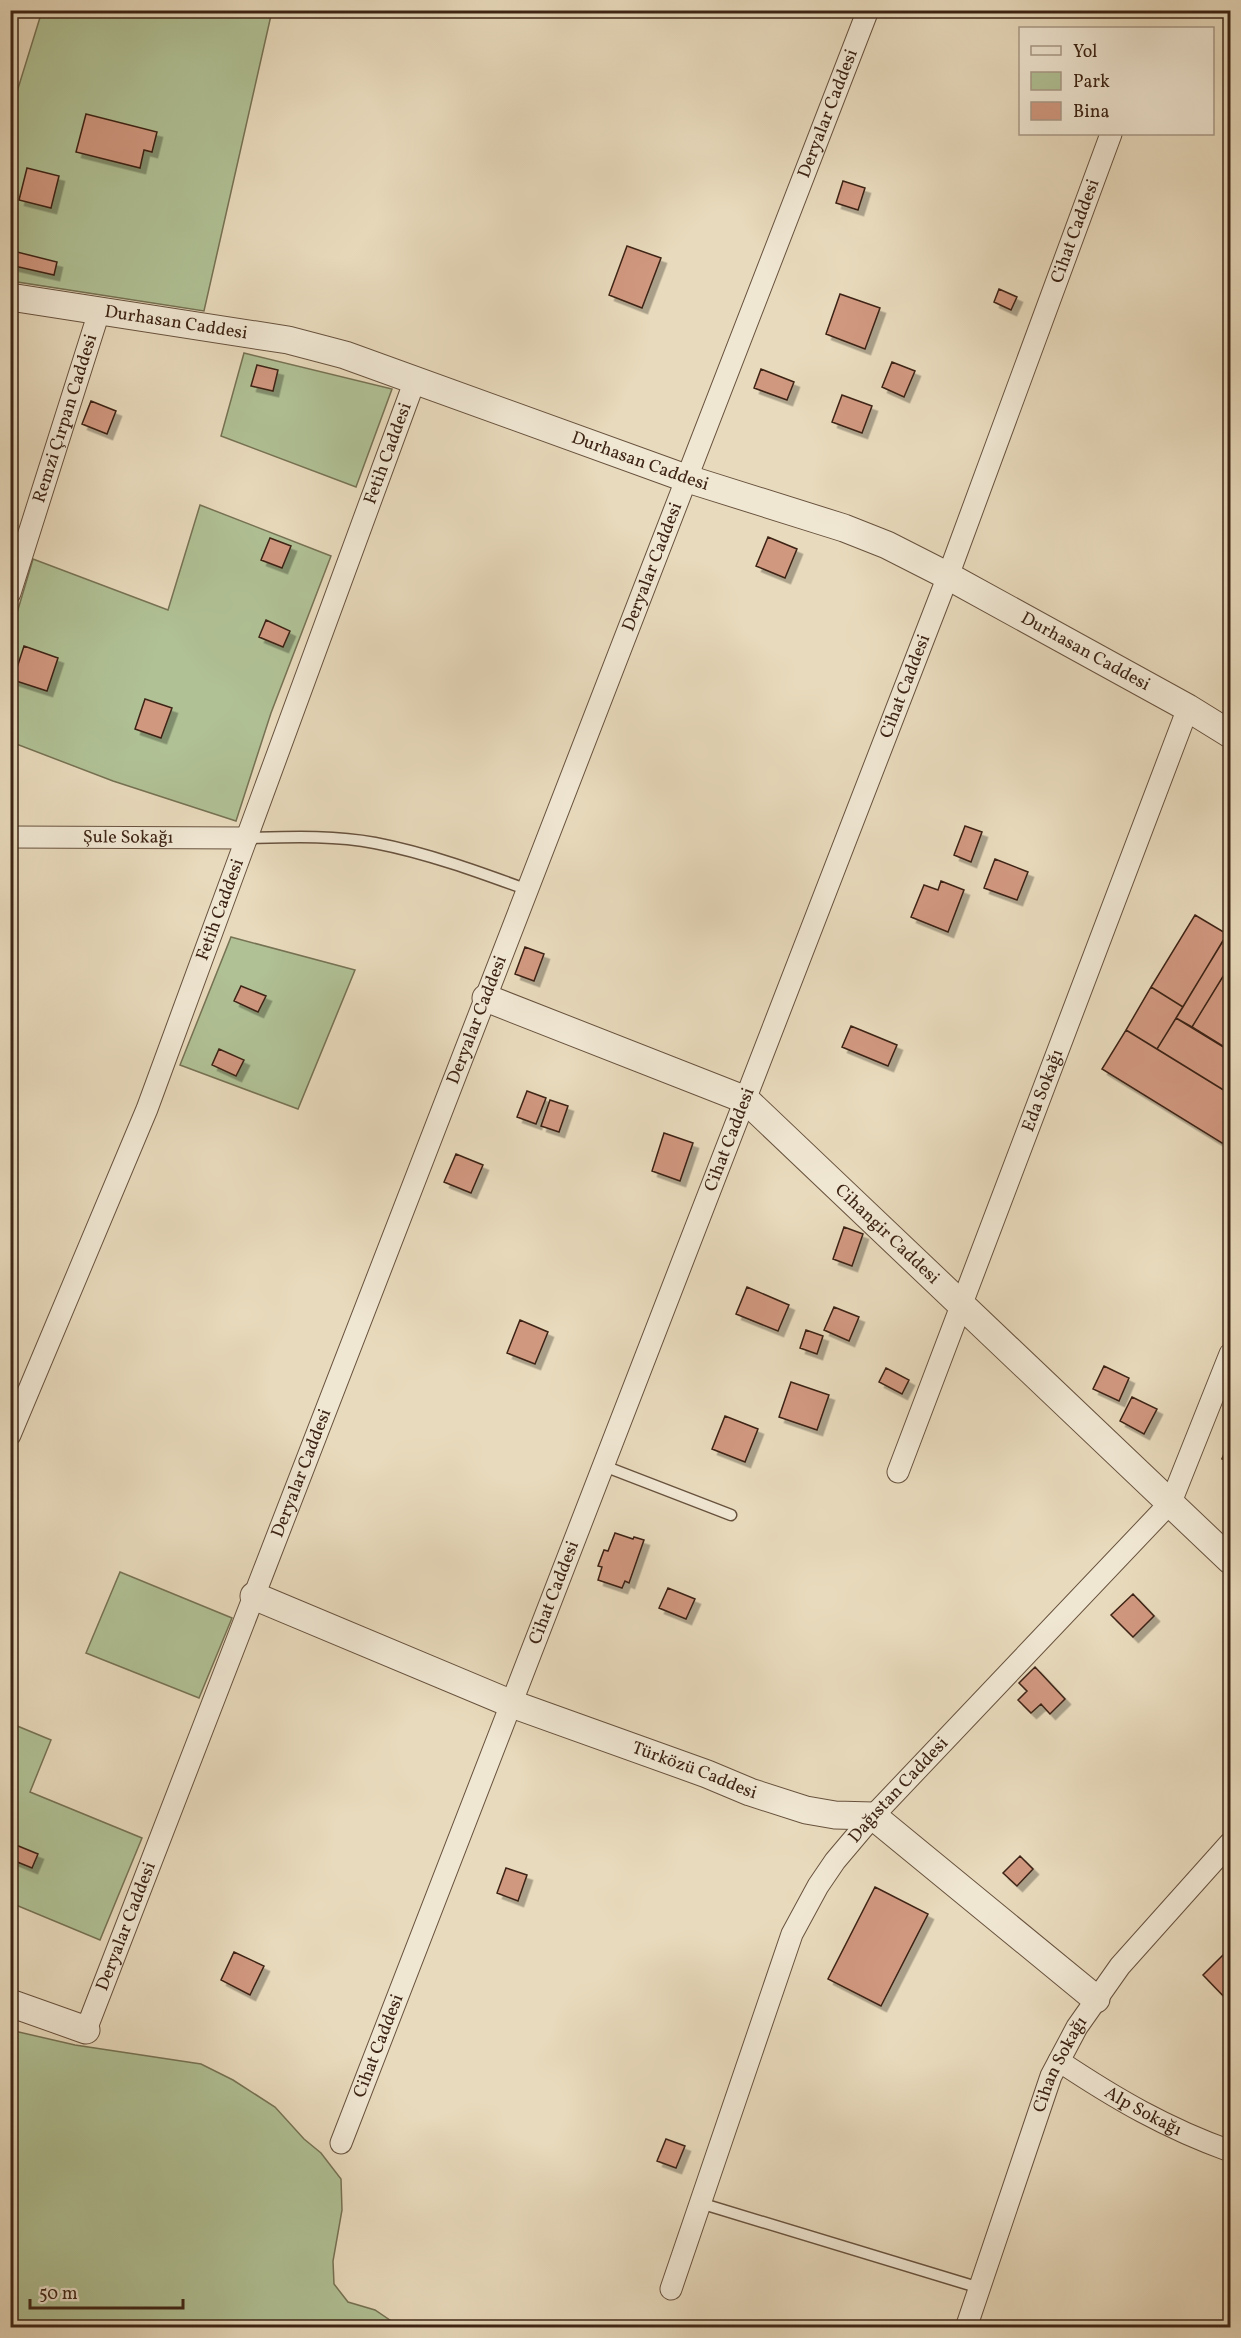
<svg xmlns="http://www.w3.org/2000/svg" width="1241" height="2338" viewBox="0 0 1241 2338" font-family="Vollkorn,serif">
  <defs>
    <filter id="shadow"><feDropShadow dx="5.5" dy="5.5" stdDeviation="0" flood-color="#0004"/></filter>
  </defs>
  <rect width="100%" height="100%" fill="#e8dabc"/>
  <filter id="stains"><feTurbulence type="fractalNoise" baseFrequency=".00333" numOctaves="4"/><feColorMatrix values="0 0 0 0 .2 0 0 0 0 .09 0 0 0 0 .02 0 0 0 .5 -.17"/></filter>
  <radialGradient id="worn" r=".72"><stop offset=".6" stop-color="#630" stop-opacity="0"/><stop offset="1" stop-color="#630" stop-opacity=".3"/></radialGradient>
  <path fill="#b0c195" stroke="#767254" stroke-width="1.5" d="M42 11H272L204 311 11 281V111Z
    M244 353 392 389 356 487 221 436Z
    M200 505 331 556 271 713 236 821 113 781 11 742V633L33 559 168 610Z
    M231 937 355 970 298 1109 180 1065Z
    M120 1572 232 1618 199 1698 86 1653Z
    M10 1723 51 1740 30 1792 142 1838 100 1940 11 1903Z
    M10 2030 75 2045 201 2064 233 2080 275 2107 304 2139 321 2153 341 2179 342 2210 333 2261 334 2284 348 2302 375 2310 400 2327H11Z"/>
  <path fill="#d19880" stroke="#3d2414" stroke-width="1.5" filter="url(#shadow)" d="M86 114 157 132 152 152 144 150 140 168 76 152Z
    M27 168 59 176 51 208 19 200Z
    M843 181 865 188 858 210 836 203Z
    M627 246 661 258 642 308 609 295Z
    M13 251 57 262 54 275 10 265Z
    M999 289 1017 297 1011 310 994 302Z
    M840 294 880 308 865 349 826 334Z
    M892 362 915 371 904 397 882 387Z
    M257 365 278 370 273 391 251 386Z
    M761 369 794 382 787 400 754 388Z
    M842 395 872 406 862 433 832 422Z
    M91 401 116 411 107 434 82 424Z
    M768 537 797 549 785 578 756 566Z
    M270 538 291 546 282 568 261 560Z
    M266 620 290 631 283 647 259 637Z
    M24 646 58 658 47 691 13 680Z
    M145 699 172 708 161 738 135 729Z
    M965 826 982 832 971 862 954 855Z
    M995 859 1028 872 1017 900 984 888Z
    M941 881 964 890 948 932 911 917 924 885 938 890Z
    M1195 915 1227 934 1183 1007 1151 987Z
    M1226 936 1230 938V965L1192 1027 1176 1018Z
    M525 947 544 954 534 981 515 974Z
    M1230 965V1040L1226 1048 1192 1027Z
    M241 986 266 996 258 1012 234 1001Z
    M1151 987 1183 1007 1157 1049 1126 1030Z
    M1176 1018 1230 1051V1094L1157 1049Z
    M851 1026 897 1045 888 1066 842 1047Z
    M1126 1030 1230 1094V1148L1102 1069Z
    M219 1049 244 1060 236 1076 212 1065Z
    M527 1091 546 1098 536 1124 517 1117Z
    M550 1100 568 1106 559 1132 541 1126Z
    M664 1133 693 1143 680 1181 652 1171Z
    M456 1154 483 1165 471 1193 444 1182Z
    M844 1227 863 1234 852 1266 833 1259Z
    M747 1287 789 1305 778 1331 736 1314Z
    M834 1307 859 1317 849 1341 824 1330Z
    M520 1320 548 1332 535 1364 507 1353Z
    M806 1330 823 1336 817 1354 800 1348Z
    M1104 1366 1129 1378 1119 1401 1093 1389Z
    M886 1368 909 1380 902 1394 879 1382Z
    M791 1382 829 1395 817 1430 779 1417Z
    M1132 1397 1157 1409 1144 1434 1120 1421Z
    M725 1416 758 1429 745 1462 712 1449Z
    M1230 1439V1463L1222 1459Z
    M615 1533 633 1539 634 1537 644 1540 629 1583 625 1581 622 1588 598 1580 602 1567 598 1566 604 1550 608 1551Z
    M668 1588 695 1599 686 1619 659 1608Z
    M1133 1594 1154 1616 1133 1637 1111 1615Z
    M1035 1667 1065 1699 1050 1714 1041 1704 1031 1713 1018 1700 1027 1691 1019 1683Z
    M16 1845 38 1854 32 1868 10 1859Z
    M1020 1856 1033 1869 1017 1886 1003 1873Z
    M506 1868 527 1875 518 1901 497 1893Z
    M875 1887 928 1914 881 2006 828 1979Z
    M1230 1948V2003L1203 1975Z
    M234 1952 264 1966 250 1995 221 1980Z
    M666 2139 685 2146 676 2168 657 2161Z"/>
  <g fill="none" stroke-linecap="round" stroke-linejoin="round">
    <defs>
      <path id="service" d="M247 838C289 837 333 835 375 843 427 853 479 872 528 890
        M604 1466 731 1515
        M700 2203 980 2288"/>
      <g id="minor">
        <path id="s1" d="M10 593 99 312"/>
        <path id="s2" d="M10 837 247 838"/>
        <path id="s3" d="M10 1435 147 1109 415 380"/>
        <path id="s4" d="M898 1472 1188 708"/>
        <path id="s5" d="M86 2030 868 10"/>
        <path id="s6" d="M1059 2061C1116 2099 1166 2128 1230 2151"/>
        <path id="s7" d="M341 2143 948 576 1111 134"/>
        <path id="s8" d="M671 2289 792 1934 818 1886 835 1861 873 1816 1171 1502 1230 1354"/>
        <path id="s9" d="M966 2328 1051 2076 1077 2027 1120 1966 1230 1843"/>
      </g>
      <g id="tertiary">
        <path id="s10" d="M10 297 288 340 345 355 688 479 844 528 887 545 948 576 1188 708 1230 734"/>
        <path id="s11" d="M486 998 746 1100 1230 1560"/>
        <path id="s12" d="M254 1596 512 1704 707 1774 750 1792 806 1810 835 1815 873 1816 1096 1999"/>
        <path d="M10 2003 86 2030"/>
      </g>
    </defs>
    <use href="#service" stroke="#68523e" stroke-width="13"/>
    <use href="#minor" stroke="#68523e" stroke-width="23"/>
    <use href="#tertiary" stroke="#68523e" stroke-width="29"/>
    <use href="#service" stroke="#f0e7d3" stroke-width="10"/>
    <use href="#minor" stroke="#f0e7d3" stroke-width="21"/>
    <use href="#tertiary" stroke="#f0e7d3" stroke-width="27"/>
  </g>
  <g text-anchor="middle" dominant-baseline="central" stroke-width="4.5" stroke-linejoin="round" paint-order="stroke">
    <g font-size="18" fill="#3d2414" stroke="#f0e7d3">
      <text stroke="none"><textPath href="#s5" startOffset="2055">Deryalar Caddesi</textPath></text>
      <text stroke="none"><textPath href="#s7" startOffset="2048">Cihat Caddesi</textPath></text>
      <text stroke="none"><textPath href="#s10" startOffset="168">Durhasan Caddesi</textPath></text>
      <text stroke="none"><textPath href="#s1" startOffset="183">Remzi Çırpan Caddesi</textPath></text>
      <text stroke="none"><textPath href="#s3" startOffset="1052">Fetih Caddesi</textPath></text>
      <text stroke="none"><textPath href="#s10" startOffset="654">Durhasan Caddesi</textPath></text>
      <text stroke="none"><textPath href="#s5" startOffset="1569">Deryalar Caddesi</textPath></text>
      <text stroke="none"><textPath href="#s10" startOffset="1140">Durhasan Caddesi</textPath></text>
      <text stroke="none"><textPath href="#s7" startOffset="1562">Cihat Caddesi</textPath></text>
      <text stroke="none"><textPath href="#s2" startOffset="118">Şule Sokağı</textPath></text>
      <text stroke="none"><textPath href="#s3" startOffset="566">Fetih Caddesi</textPath></text>
      <text stroke="none"><textPath href="#s5" startOffset="1083">Deryalar Caddesi</textPath></text>
      <text stroke="none"><textPath href="#s4" startOffset="408">Eda Sokağı</textPath></text>
      <text stroke="none"><textPath href="#s7" startOffset="1076">Cihat Caddesi</textPath></text>
      <text stroke="none"><textPath href="#s11" startOffset="474">Cihangir Caddesi</textPath></text>
      <text stroke="none"><textPath href="#s5" startOffset="597">Deryalar Caddesi</textPath></text>
      <text stroke="none"><textPath href="#s7" startOffset="590">Cihat Caddesi</textPath></text>
      <text stroke="none"><textPath href="#s12" startOffset="474">Türközü Caddesi</textPath></text>
      <text stroke="none"><textPath href="#s8" startOffset="555">Dağıstan Caddesi</textPath></text>
      <text stroke="none"><textPath href="#s5" startOffset="111">Deryalar Caddesi</textPath></text>
      <text stroke="none"><textPath href="#s7" startOffset="104">Cihat Caddesi</textPath></text>
      <text stroke="none"><textPath href="#s9" startOffset="280">Cihan Sokağı</textPath></text>
      <text stroke="none"><textPath href="#s6" startOffset="98">Alp Sokağı</textPath></text>
    </g>
  </g>
  <rect width="1241" height="2338" fill="none" stroke="#e8dabc" stroke-width="36"/>
  <rect x="12" y="12" width="1217" height="2314" fill="none" stroke="#3d2414" stroke-width="3"/>
  <rect x="18" y="18" width="1205" height="2302" fill="none" stroke="#3d2414" stroke-width="1.5"/>
  <rect x="1019" y="27" width="195" height="108" fill="#f0e7d3" stroke="#a89987" stroke-width="1.5"/>
  <rect x="1031" y="46" width="30" height="9" fill="#f0e7d3" stroke="#a89987" stroke-width="1.5"/>
  <text x="1073" y="57" font-size="18" fill="#3d2414">Yol</text>
  <rect x="1031" y="72" width="30" height="18" fill="#b0c195" stroke="#a89987" stroke-width="1.5"/>
  <text x="1073" y="87" font-size="18" fill="#3d2414">Park</text>
  <rect x="1031" y="102" width="30" height="18" fill="#d19880" stroke="#a89987" stroke-width="1.5"/>
  <text x="1073" y="117" font-size="18" fill="#3d2414">Bina</text>
  <path d="M30 2299v9h153v-9" fill="none" stroke="#3d2414" stroke-width="3"/>
  <text x="39" y="2299" font-size="18" fill="#3d2414" stroke="#f0e7d3" stroke-width="4.5" paint-order="stroke">50 m</text>
  <rect width="100%" height="100%" filter="url(#stains)"/>
  <rect width="100%" height="100%" fill="url(#worn)"/>
</svg>
